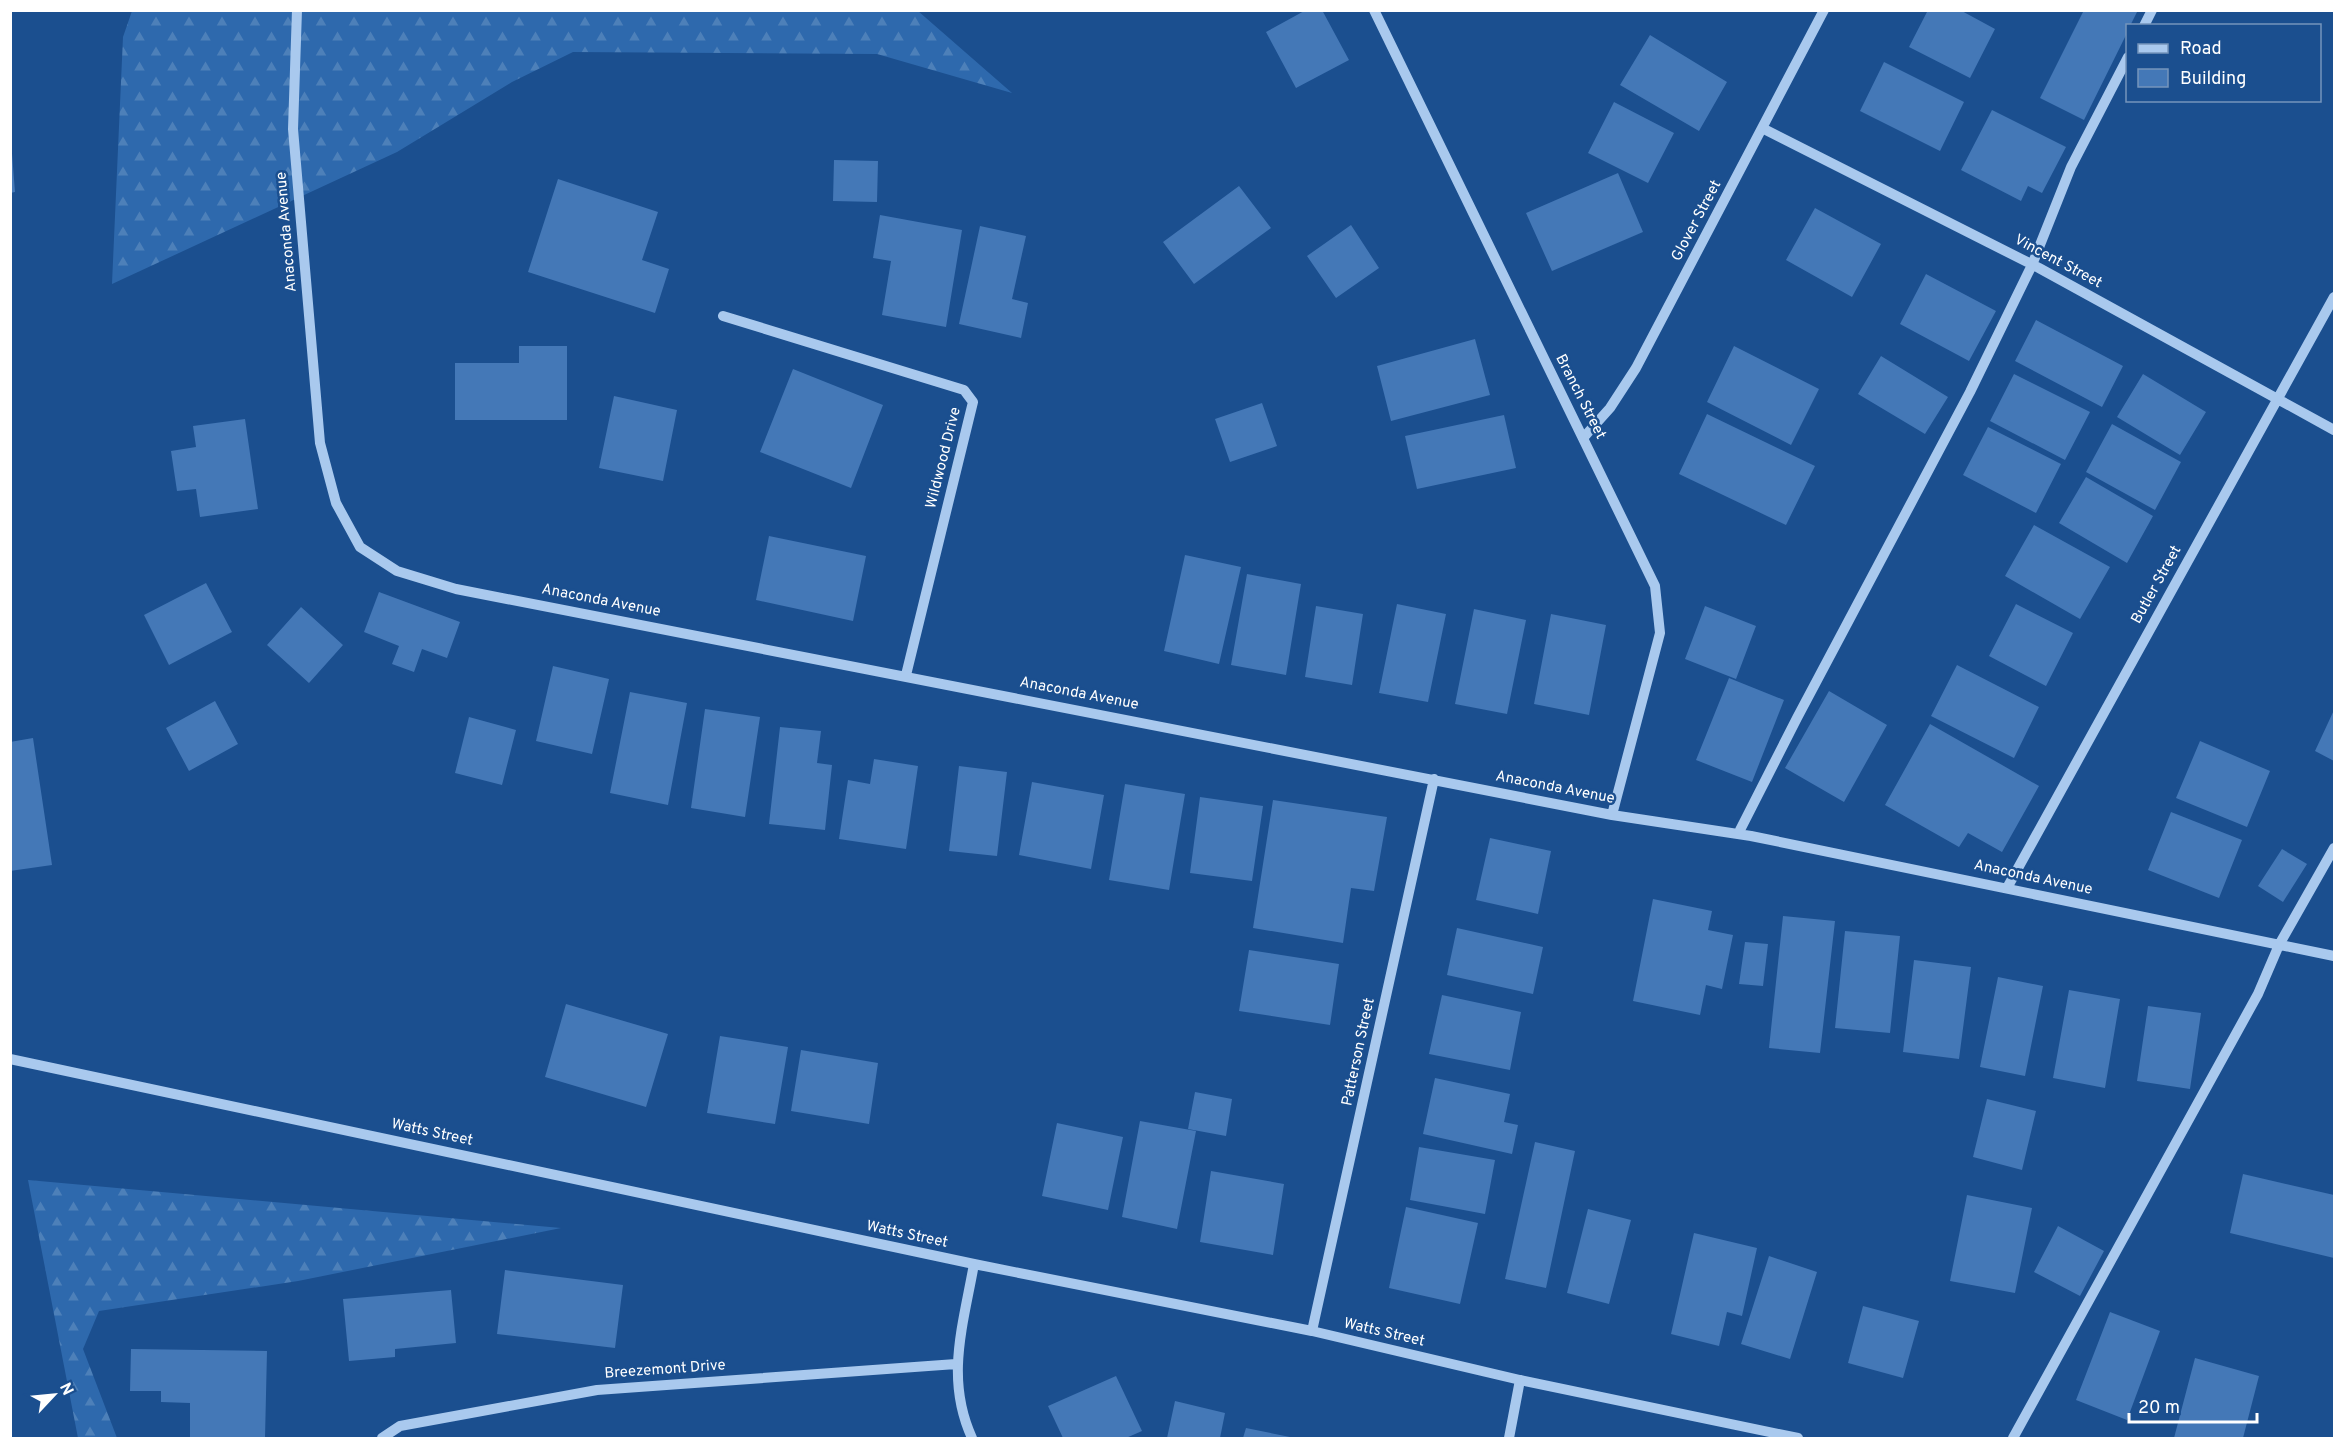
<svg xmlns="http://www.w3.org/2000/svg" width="2345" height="1449" viewBox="0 0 2345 1449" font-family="Overpass,sans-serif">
  <defs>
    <pattern id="forest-firs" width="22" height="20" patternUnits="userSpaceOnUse" patternTransform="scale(1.5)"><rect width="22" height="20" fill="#2e69ad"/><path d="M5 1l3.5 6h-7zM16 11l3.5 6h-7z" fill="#4d80b9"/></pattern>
  </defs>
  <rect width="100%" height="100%" fill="#1b4f8f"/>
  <path fill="url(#forest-firs)" d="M132 11H918L1012 93 877 54 573 52 512 82 397 152 112 284 123 37Z
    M28 1180 561 1228 298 1281 99 1311 83 1349 117 1438H78Z"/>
  <path fill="#4478b7" d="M1306 10H1322L1349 60 1296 88 1266 32Z
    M1928 10H1960L1995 29 1970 78 1909 47Z
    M2084 10H2138L2130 26H2128V31L2084 120 2040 98Z
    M1650 35 1727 82 1699 131 1620 85Z
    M1884 62 1964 102 1940 151 1860 111Z
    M1614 102 1674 133 1648 183 1588 153Z
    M1992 110 2066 147 2042 193 2028 186 2021 201 1961 170Z
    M10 128 15 192 10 193Z
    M834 160 878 161 877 202 833 201Z
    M1618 173 1643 232 1552 271 1526 213Z
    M558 179 658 212 642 260 669 269 655 313 528 272Z
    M1239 186 1271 228 1194 284 1163 242Z
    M1815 208 1881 244 1852 297 1786 260Z
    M880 215 962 230 946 327 882 315 891 261 873 258Z
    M1351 225 1379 268 1336 298 1307 256Z
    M980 226 1026 236 1012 299 1028 303 1021 338 959 324Z
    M1926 274 1996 311 1969 361 1900 324Z
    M2036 320 2123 366 2102 407 2015 361Z
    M1475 339 1490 395 1391 421 1377 366Z
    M519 346H567V420H455V363H519Z
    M1734 346 1819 389 1791 445 1707 402Z
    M1881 356 1948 397 1925 434 1858 394Z
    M793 369 883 405 851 488 760 452Z
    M2014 374 2090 412 2065 460 1990 421Z
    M2143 374 2206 412 2180 455 2117 417Z
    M614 396 677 410 663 481 599 468Z
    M1262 403 1277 446 1230 462 1215 419Z
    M1707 414 1815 466 1786 525 1679 474Z
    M1504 415 1516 468 1417 489 1405 436Z
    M245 419 258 509 200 517 196 489 177 491 171 451 196 447 193 426Z
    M2112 424 2181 462 2155 510 2086 472Z
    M1988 427 2061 464 2036 513 1963 475Z
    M2086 477 2153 516 2127 563 2059 523Z
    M2034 525 2110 567 2080 619 2005 576Z
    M769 536 866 556 853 621 756 600Z
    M1185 555 1241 567 1219 664 1164 651Z
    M1247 574 1301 584 1286 675 1231 665Z
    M206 583 232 632 169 665 144 615Z
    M379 592 460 622 447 658 422 649 414 672 392 664 399 646 364 632Z
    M1397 604 1446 614 1428 702 1379 693Z
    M2016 604 2073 633 2046 686 1989 656Z
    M1316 606 1363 614 1352 685 1305 677Z
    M1705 606 1756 626 1736 679 1685 659Z
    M301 607 343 645 309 683 267 645Z
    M1474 609 1526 620 1507 714 1455 704Z
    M1551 614 1606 625 1589 715 1534 704Z
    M1957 665 2039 707 2014 758 1931 716Z
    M553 666 609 679 592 754 536 741Z
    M1729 678 1784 700 1752 782 1696 760Z
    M1829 691 1887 725 1844 802 1785 768Z
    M630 692 687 703 668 805 610 793Z
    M215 701 238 744 189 771 166 728Z
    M705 709 760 717 745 817 691 808Z
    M2334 710V761L2315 751Z
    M469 717 516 730 502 785 455 773Z
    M1930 724 2039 786 2002 852 1968 833 1959 847 1885 805Z
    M780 727 821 731 817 763 832 765 825 830 769 824Z
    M33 738 52 865 10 871V742Z
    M2200 741 2270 771 2247 827 2176 798Z
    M874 759 918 766 906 849 839 839 848 780 870 784Z
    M959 766 1007 772 997 856 949 851Z
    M1032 782 1104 795 1091 869 1019 855Z
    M1125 784 1185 794 1169 890 1109 880Z
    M1200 797 1263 806 1252 881 1190 873Z
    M1273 800 1387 817 1374 891 1351 888 1343 943 1253 928Z
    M2171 812 2242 840 2219 898 2148 870Z
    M1490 838 1551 851 1538 914 1476 900Z
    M2282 849 2307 864 2283 902 2258 886Z
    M1653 899 1712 911 1708 930 1733 935 1722 989 1706 985 1700 1015 1633 1001Z
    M1783 916 1835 921 1820 1053 1769 1048Z
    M1457 928 1543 947 1533 994 1447 975Z
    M1845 931 1900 936 1890 1033 1835 1028Z
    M1745 942 1768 944 1763 986 1739 984Z
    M1249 950 1339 964 1330 1025 1239 1011Z
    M1914 960 1971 967 1959 1059 1903 1052Z
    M1998 977 2043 986 2025 1076 1980 1067Z
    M2069 990 2120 999 2105 1088 2053 1078Z
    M1442 995 1521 1012 1510 1070 1429 1054Z
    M566 1004 668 1034 646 1107 545 1077Z
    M2148 1006 2201 1013 2190 1089 2137 1081Z
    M720 1036 788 1047 775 1124 707 1113Z
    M801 1050 878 1063 869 1124 791 1111Z
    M1435 1078 1510 1094 1504 1122 1518 1125 1512 1154 1423 1134Z
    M1195 1092 1232 1099 1226 1136 1188 1129Z
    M1987 1099 2036 1111 2022 1170 1973 1157Z
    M1140 1121 1196 1131 1177 1229 1122 1217Z
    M1057 1123 1123 1137 1108 1210 1042 1196Z
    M1535 1142 1575 1151 1546 1288 1505 1279Z
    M1419 1147 1495 1160 1485 1214 1410 1200Z
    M1211 1171 1284 1184 1273 1255 1200 1242Z
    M2243 1174 2334 1195V1258L2230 1233Z
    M1967 1195 2032 1208 2015 1293 1950 1281Z
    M1406 1207 1478 1223 1460 1304 1389 1288Z
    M1588 1209 1631 1220 1609 1304 1567 1293Z
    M2058 1226 2104 1251 2080 1296 2034 1272Z
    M1694 1233 1757 1248 1742 1316 1727 1312 1719 1346 1671 1334Z
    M1769 1256 1817 1272 1790 1359 1741 1344Z
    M505 1270 623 1285 615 1348 497 1334Z
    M451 1290 456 1343 395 1349V1357L349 1361 343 1299Z
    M1863 1306 1919 1321 1903 1378 1848 1363Z
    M2110 1312 2160 1331 2127 1420 2076 1400Z
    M131 1349 267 1351 265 1438H190V1403L161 1402V1391H130Z
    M2195 1358 2259 1376 2243 1438H2174Z
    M1116 1376 1142 1431 1126 1438H1063L1048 1406Z
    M1175 1401 1225 1413 1220 1438H1167Z
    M1246 1428 1290 1437V1438H1243Z"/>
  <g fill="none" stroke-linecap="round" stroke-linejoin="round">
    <path stroke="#a9c9ee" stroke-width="10" d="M297 10 293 129 320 443 336 503 360 547 397 571 456 589 1612 815 1751 836 2334 956
      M1374 10 1655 586 1660 633 1612 815
      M2144 26 2152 10
      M1762 128 2039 268 2334 430
      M723 316 964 390 973 402 906 675
      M1584 437 1610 408 1636 368 1824 10
      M1738 834 1797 718 1970 392 2032 265 2071 167 2128 57
      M2007 888 2334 297
      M10 1059 974 1264 1312 1331 1520 1380 1798 1438
      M1312 1331 1434 779
      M382 1438 400 1426 597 1390 956 1364
      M972 1438C945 1379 963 1326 974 1264
      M1509 1438 1520 1380
      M2013 1438 2258 994 2279 945 2334 848"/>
  </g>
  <g text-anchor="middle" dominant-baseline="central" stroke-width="5" stroke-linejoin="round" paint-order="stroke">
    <g font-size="15" fill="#fff" stroke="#1b4f8f">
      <text transform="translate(1697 221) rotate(-62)">Glover Street</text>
      <text transform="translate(287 232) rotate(-95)">Anaconda Avenue</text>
      <text transform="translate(2058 262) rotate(28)">Vincent Street</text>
      <text transform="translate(1580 397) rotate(63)">Branch Street</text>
      <text transform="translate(944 458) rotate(-76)">Wildwood Drive</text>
      <text transform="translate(2157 585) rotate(-61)">Butler Street</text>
      <text transform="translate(601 601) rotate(11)">Anaconda Avenue</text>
      <text transform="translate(1079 694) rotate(11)">Anaconda Avenue</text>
      <text transform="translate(1555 788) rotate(11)">Anaconda Avenue</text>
      <text transform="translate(2033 878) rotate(12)">Anaconda Avenue</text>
      <text transform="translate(1359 1052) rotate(-78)">Patterson Street</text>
      <text transform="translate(432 1133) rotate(12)">Watts Street</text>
      <text transform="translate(907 1235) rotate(12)">Watts Street</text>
      <text transform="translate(1384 1333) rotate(13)">Watts Street</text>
      <text transform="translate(665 1370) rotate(-4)">Breezemont Drive</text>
    </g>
  </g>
  <rect width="2345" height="1449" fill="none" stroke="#ffffff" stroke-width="24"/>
  <rect x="2126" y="24" width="195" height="78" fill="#1b4f8f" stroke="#7695bc" stroke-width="1.5"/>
  <rect x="2138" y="44" width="30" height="9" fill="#a9c9ee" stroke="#7695bc" stroke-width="1.5"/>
  <text x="2180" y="54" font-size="18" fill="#ffffff">Road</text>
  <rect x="2138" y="69" width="30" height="18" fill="#4478b7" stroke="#7695bc" stroke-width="1.5"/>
  <text x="2180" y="84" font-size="18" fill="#ffffff">Building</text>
  <g transform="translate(54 1395) rotate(64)" stroke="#1b4f8f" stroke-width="4.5" paint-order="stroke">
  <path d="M0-4.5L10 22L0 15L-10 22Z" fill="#ffffff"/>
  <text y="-9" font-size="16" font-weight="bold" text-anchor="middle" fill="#ffffff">N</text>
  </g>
  <path d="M2129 1413v9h128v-9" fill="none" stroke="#ffffff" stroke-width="3"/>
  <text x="2138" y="1413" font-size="18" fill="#ffffff" stroke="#1b4f8f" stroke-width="4.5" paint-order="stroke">20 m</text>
</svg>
